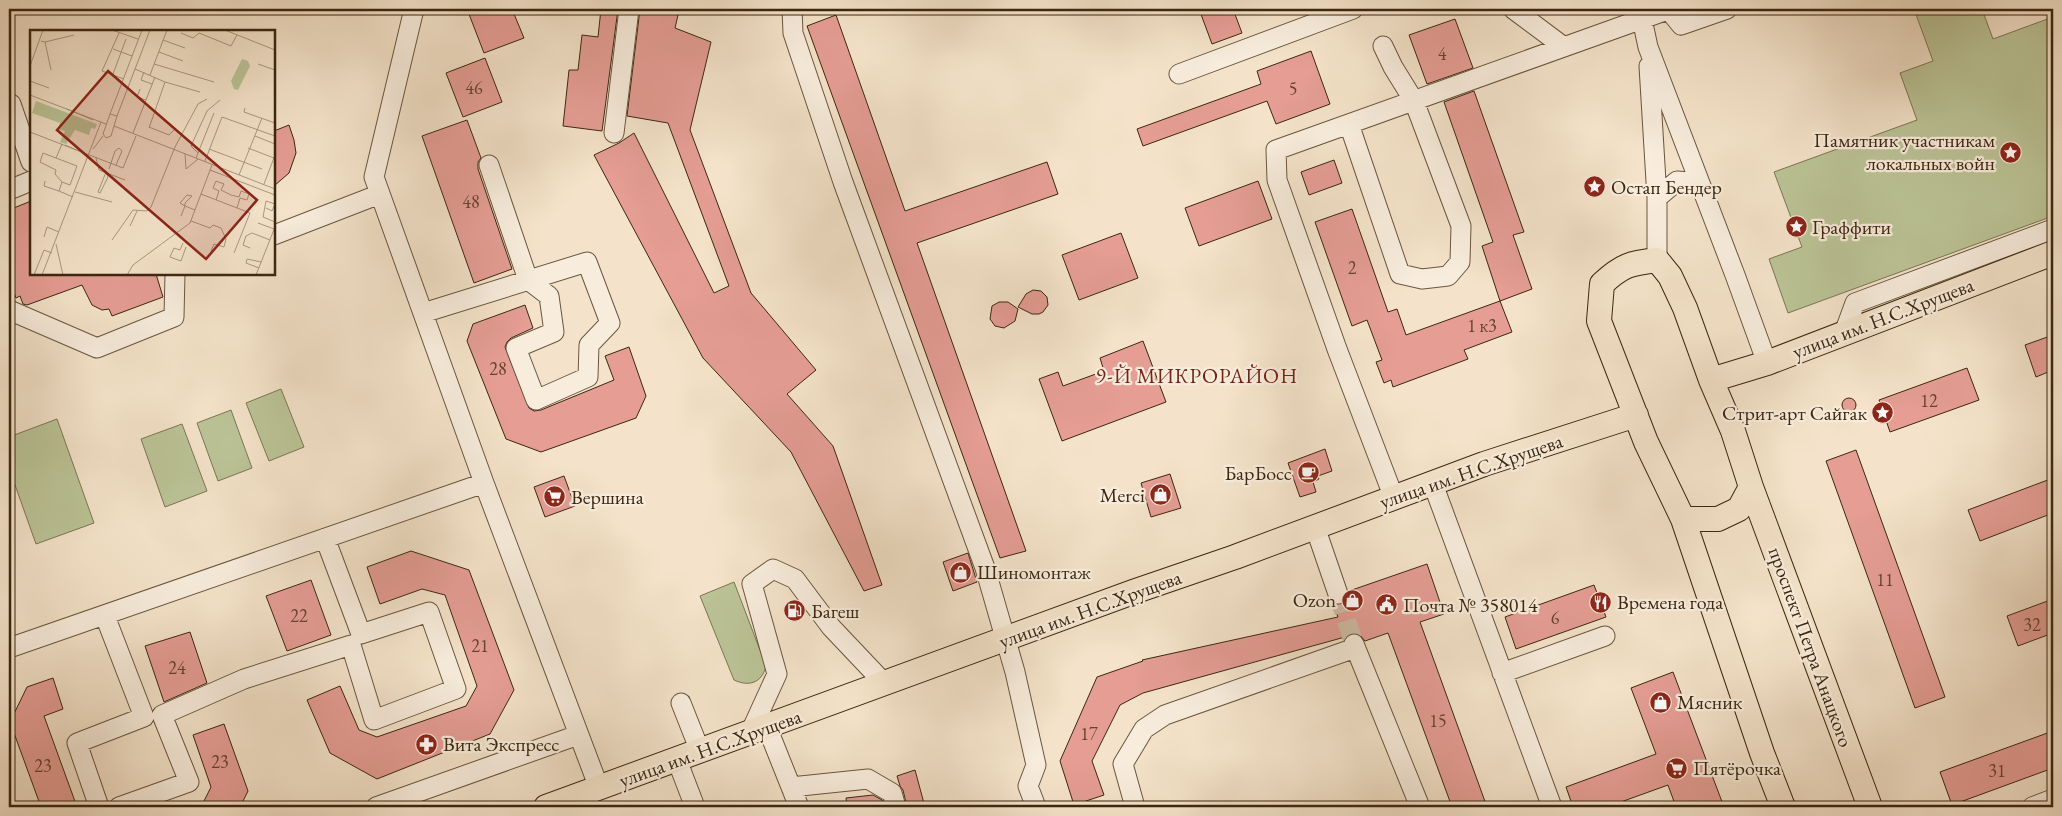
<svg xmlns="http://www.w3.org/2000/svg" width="2062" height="816" viewBox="0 0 2062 816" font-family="'EB Garamond',serif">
  <rect width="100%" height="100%" fill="#f4e3ca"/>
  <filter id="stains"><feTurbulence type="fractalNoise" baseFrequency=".004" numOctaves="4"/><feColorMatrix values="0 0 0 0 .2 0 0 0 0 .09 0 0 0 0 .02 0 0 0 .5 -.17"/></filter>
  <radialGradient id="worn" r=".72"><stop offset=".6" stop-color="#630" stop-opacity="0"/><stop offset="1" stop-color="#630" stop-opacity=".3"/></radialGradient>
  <path fill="#bbc497" stroke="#7b7653" d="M1914 9H1982L1993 39 2053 17V216L1788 313 1769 259 1802 247 1774 172 1917 120 1900 73 1933 61Z
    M281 389 304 447 269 461 246 403Z
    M231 410 252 468 218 481 197 423Z
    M57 419 94 523 36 544 9 468V437Z
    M182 424 207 491 165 507 141 439Z
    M734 582 766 666C762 683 749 687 734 680L700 596Z"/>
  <path fill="#e59d94" stroke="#3b270f" d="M467 9H512L524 38 484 53Z
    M601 9H618L602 131 563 126 569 70H578L582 35 598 37Z
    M640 9H659V10L678 15 675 28 711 42 690 130 751 293 816 370 787 394 833 446 882 585 864 591 791 452 703 358 594 155 619 143 634 133 714 293 729 286 668 123 627 116Z
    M1199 9H1233L1242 33 1212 44Z
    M836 15 905 211 1047 162 1058 194 917 243 1026 551 1000 558 807 26Z
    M1455 19 1473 68 1427 84 1409 35Z
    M1311 51 1330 104 1276 124 1267 101 1143 146 1137 129 1261 84 1257 71Z
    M485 58 502 102 463 117 446 73Z
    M1474 91 1524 232 1513 235 1532 289 1500 301 1482 246 1493 242 1444 102Z
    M467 120 481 158 478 162V169L512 269 474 283 422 136Z
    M289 125 294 140 296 153 289 173 274 186V131Z
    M1334 160 1342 183 1309 195 1301 172Z
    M1258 181 1272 219 1199 246 1185 208Z
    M31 201V274H156L163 297 112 316 109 309 102 310 92 305 82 285 27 305 23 304 20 296 16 298 9 278 13 276 9 265V210Z
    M1352 209 1388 312 1397 309 1406 335 1500 301 1512 332 1464 350 1468 359 1393 387 1391 380 1384 383 1376 362 1382 360 1367 320 1352 326 1315 222Z
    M1121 233 1138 278 1079 300 1062 255Z
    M1033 290 1041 291 1047 297 1048 305 1043 312 1039 314H1032L1018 307 1026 294Z
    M999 302H1008L1018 309 1015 321 1004 328 995 326 990 319 992 306Z
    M525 305 533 328 511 338 507 342 505 347 529 408 534 411 541 410 614 380 605 356 629 347 646 396 636 418 541 452 506 439 467 341 473 324Z
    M2053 335V370L2036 377 2025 345Z
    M1143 341 1166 402 1062 441 1039 379 1058 372 1063 386 1104 371 1100 358Z
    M1967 368 1979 400 1890 432 1879 400Z
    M1842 405a7 7 0 1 1 14 0a7 7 0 1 1-14 0Z
    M1325 449 1332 471 1318 476 1319 479 1313 482 1316 492 1300 497 1288 463Z
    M1856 450 1945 697 1915 708 1826 461Z
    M1170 474 1181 508 1151 517 1141 483Z
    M564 476 575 506 545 517 534 487Z
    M2053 478V513L1980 541 1968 510Z
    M411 551 469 570 514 690 490 734 377 779 330 753 307 700 340 686 359 730 377 737 466 706 477 686 445 595 422 589 380 604 367 567Z
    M968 553 977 582 953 591 943 562Z
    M1427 564 1444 614 1420 622 1487 807H1452L1388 633 1365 641 1360 635 1350 633 1345 637 1143 693 1120 705 1092 761 1104 795 1074 805 1060 761 1097 677 1143 661 1142 660 1338 617 1333 604 1341 605 1346 602 1349 597V591Z
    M311 580 331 635 287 651 266 596Z
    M1594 585 1606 617 1516 649 1505 617Z
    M2053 599V633L2018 646 2007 616Z
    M190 632 207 683 164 702 145 646Z
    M1673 672 1724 807H1676L1668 785 1607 807H1573L1566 787 1656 754 1631 688Z
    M53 678 63 709 44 716 77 807H41L10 722 27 687Z
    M224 724 248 791 240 807H201L211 787 193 735Z
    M2053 731V768L1952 805 1940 772Z
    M915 770 925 807H907L903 790 900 786 897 776Z
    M873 795 882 800 884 807H847L846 798Z"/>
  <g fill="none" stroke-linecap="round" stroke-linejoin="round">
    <path stroke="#cfbda5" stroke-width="19" stroke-dasharray="19 9" stroke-linecap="butt" d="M1338 594 1354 644"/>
    <defs>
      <path id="minor" d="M414 9 374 177 484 483 599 788
        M792 9 793 33 843 182 985 568 1015 672 1036 765 1028 786 1036 807
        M1513 9 1564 47
        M1638 9 1642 19 1648 47 1735 275 1767 363
        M1668 9 1681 25 1727 9
        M1649 66 1657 198V260
        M1179 74 1353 9
        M11 104 31 162
        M1349 124 1400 274 1422 279 1448 276 1460 262 1461 226 1414 101 1393 67 1383 46
        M614 133 629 9
        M9 190 31 181
        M1657 198 1677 181 1700 183
        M274 235 380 194
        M9 310 97 348 174 317 175 274
        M423 313 587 262 610 323 589 345 588 377 536 400 516 348 554 332 549 296 528 280 489 165
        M1844 333 1855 303 2053 229
        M1433 484 1552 807
        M1394 498 1337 349 1277 180 1276 150 1670 9
        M1315 527 1338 594
        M1354 644 1420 807
        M9 648 484 483
        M1502 673 1605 636
        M681 703 700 751
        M767 727 799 807
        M750 733 777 674 752 584 773 569 795 579 831 627 885 684
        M677 760 695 807
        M791 787 868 779 892 793 896 807
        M99 807 77 743 144 717 105 616
        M119 807 189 782 162 715 244 679 351 645 374 720 456 689 429 612 361 634 325 538
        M376 807 578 735
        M1135 807 1123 764 1144 729 1165 715 1355 648
        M2032 807 2053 799"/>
      <path id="major" d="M1657 260 1670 276 1685 308 1711 380 1733 431 1751 487 1739 509 1718 519H1683L1646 442 1599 321 1602 284C1622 265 1631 263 1657 260Z
        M1711 380 1767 363 2053 253
        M1751 487 1870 807
        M1683 519 1762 753 1783 807
        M546 807 1133 592 1235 557 1484 464 1636 415"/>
    </defs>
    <use href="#minor" stroke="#69563e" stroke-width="21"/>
    <use href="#major" stroke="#3b270f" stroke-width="26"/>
    <use href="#minor" stroke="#f8eddd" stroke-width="19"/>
    <use href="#major" stroke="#f4e3ca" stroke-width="24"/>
  </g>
  <defs>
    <symbol id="sight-disc" viewBox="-11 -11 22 22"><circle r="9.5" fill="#8f2418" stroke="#f8eddd"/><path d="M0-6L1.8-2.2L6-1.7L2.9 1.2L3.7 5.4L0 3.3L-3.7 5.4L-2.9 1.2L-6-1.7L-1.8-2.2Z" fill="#fff"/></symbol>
    <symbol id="cafe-disc" viewBox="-11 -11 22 22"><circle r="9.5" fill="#8f2418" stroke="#f8eddd"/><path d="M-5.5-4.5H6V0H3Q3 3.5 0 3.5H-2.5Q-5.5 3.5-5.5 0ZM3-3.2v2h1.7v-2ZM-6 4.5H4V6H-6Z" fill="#fff"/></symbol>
    <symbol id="shop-disc" viewBox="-11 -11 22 22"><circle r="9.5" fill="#8f2418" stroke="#f8eddd"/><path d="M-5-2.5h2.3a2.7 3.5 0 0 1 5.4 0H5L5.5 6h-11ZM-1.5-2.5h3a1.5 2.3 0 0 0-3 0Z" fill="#fff"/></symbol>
    <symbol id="supermarket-disc" viewBox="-11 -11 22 22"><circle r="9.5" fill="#8f2418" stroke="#f8eddd"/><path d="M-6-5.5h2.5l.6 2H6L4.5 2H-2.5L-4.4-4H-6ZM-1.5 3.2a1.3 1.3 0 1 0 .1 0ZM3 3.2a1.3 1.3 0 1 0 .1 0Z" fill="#fff"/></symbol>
    <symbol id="restaurant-disc" viewBox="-11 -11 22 22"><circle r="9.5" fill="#8f2418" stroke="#f8eddd"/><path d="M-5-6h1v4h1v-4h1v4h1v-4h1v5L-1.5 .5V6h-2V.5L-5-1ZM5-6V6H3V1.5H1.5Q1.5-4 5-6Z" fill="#fff"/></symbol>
    <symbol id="civic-disc" viewBox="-11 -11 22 22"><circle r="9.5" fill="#8f2418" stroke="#f8eddd"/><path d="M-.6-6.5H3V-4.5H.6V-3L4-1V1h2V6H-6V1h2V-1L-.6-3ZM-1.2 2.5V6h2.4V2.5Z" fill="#fff"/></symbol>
    <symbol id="fuel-disc" viewBox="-11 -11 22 22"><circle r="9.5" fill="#8f2418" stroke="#f8eddd"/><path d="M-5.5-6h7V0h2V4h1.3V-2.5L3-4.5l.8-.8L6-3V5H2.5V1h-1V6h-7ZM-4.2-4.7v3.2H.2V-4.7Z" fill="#fff"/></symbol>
    <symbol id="pharmacy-disc" viewBox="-11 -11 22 22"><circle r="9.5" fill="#8f2418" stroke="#f8eddd"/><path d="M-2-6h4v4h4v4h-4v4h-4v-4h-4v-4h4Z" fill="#fff"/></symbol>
  </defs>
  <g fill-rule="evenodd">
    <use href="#sight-disc" x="1998" y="140" width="25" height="25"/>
    <use href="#sight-disc" x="1582" y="174" width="25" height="25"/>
    <use href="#sight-disc" x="1784" y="214" width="25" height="25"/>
    <use href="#sight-disc" x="1870" y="400" width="25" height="25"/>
    <use href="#cafe-disc" x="1296" y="460" width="25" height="25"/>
    <use href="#shop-disc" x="1148" y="482" width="25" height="25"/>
    <use href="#supermarket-disc" x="542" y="484" width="25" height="25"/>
    <use href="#shop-disc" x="948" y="560" width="25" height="25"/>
    <use href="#shop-disc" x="1340" y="588" width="25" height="25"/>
    <use href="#restaurant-disc" x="1588" y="590" width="25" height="25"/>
    <use href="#civic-disc" x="1374" y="592" width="25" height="25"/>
    <use href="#fuel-disc" x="782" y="598" width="25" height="25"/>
    <use href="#shop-disc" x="1648" y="690" width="25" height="25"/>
    <use href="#pharmacy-disc" x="414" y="732" width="25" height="25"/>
    <use href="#supermarket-disc" x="1664" y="756" width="25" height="25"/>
  </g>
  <g text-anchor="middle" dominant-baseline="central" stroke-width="4.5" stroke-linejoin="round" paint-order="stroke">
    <g font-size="18" fill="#664430">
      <text x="1442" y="53">4</text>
      <text x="474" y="87">46</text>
      <text x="1293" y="88">5</text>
      <text x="471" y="201">48</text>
      <text x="1352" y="267">2</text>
      <text x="1482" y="325">1 к3</text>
      <text x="498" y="368">28</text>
      <text x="1929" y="400">12</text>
      <text x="1885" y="579">11</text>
      <text x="299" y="615">22</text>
      <text x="1555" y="617">6</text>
      <text x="2032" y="624">32</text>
      <text x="480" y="645">21</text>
      <text x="177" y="667">24</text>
      <text x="1438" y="720">15</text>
      <text x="1089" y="733">17</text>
      <text x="220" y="761">23</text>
      <text x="43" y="765">23</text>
      <text x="1997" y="770">31</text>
    </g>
    <g font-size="20" fill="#3b270f" stroke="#f8eddd" text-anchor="start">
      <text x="1995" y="140" text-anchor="end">Памятник участникам<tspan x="1995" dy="23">локальных войн</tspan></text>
      <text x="1611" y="187">Остап Бендер</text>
      <text x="1812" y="227">Граффити</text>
      <text x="1867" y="413" text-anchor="end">Стрит-арт Сайгак</text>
      <text x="1292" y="473" text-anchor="end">БарБосс</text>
      <text x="1145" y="495" text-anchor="end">Merci</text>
      <text x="571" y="497">Вершина</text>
      <text x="977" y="572">Шиномонтаж</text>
      <text x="1336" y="600" text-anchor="end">Ozon</text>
      <text x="1617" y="602">Времена года</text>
      <text x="1403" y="605">Почта № 358014</text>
      <text x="811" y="611">Багеш</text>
      <text x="1677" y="702">Мясник</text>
      <text x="443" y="744">Вита Экспресс</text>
      <text x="1693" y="768">Пятёрочка</text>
    </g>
    <g font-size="20" fill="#3b270f" stroke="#f8eddd">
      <text transform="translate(1883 318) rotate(-21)">улица им. Н.С.Хрущева</text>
      <text transform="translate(1471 471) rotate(-19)">улица им. Н.С.Хрущева</text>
      <text transform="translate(1090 609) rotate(-20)">улица им. Н.С.Хрущева</text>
      <text transform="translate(1811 647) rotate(70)">проспект Петра Анацкого</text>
      <text transform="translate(710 748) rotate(-20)">улица им. Н.С.Хрущева</text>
    </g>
    <g font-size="21" letter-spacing="1" fill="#7a1f14" stroke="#f8eddd">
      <text x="1197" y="375">9-Й МИКРОРАЙОН</text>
    </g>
  </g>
  <g transform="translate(30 30)">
    <rect width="245" height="245" fill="#f4e3ca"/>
    <path d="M212 29 218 31 220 36 208 60 204 59 201 51ZM6 71 67 94 65 99 61 98 59 105 45 100 36 114 30 112 35 101 28 99 30 93 2 83Z" fill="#bbc497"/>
    <path fill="none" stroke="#aa987f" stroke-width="1" d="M82 0 108 9M195 0 245 20M89 3 72 41 94 49M151 3 163 8 169 3 201 16 207 5M133 10 155 18M11 11 15 12 21 40M15 12 44 5M83 19 102 26M129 22 153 31M124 34 184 52M228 34 245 40M0 36 13 0M105 39 135 52 119 98M114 42 111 50 122 54M83 44 96 9M120 45 137 0M0 51 19 58M135 52 170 62M110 59 107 67 116 70M0 65 76 94M215 78 214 82 245 93M37 79 63 90M80 84 112 0M80 84 87 86 81 106 76 108 73 104ZM87 86 120 0M84 96 245 159M119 97 139 105 145 99M0 102 93 138 106 106M103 103 125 47M225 106 245 114M32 114 26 128 47 136 40 155 32 152 29 161 43 167M35 115 56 124M218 118 244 128M63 119 73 106M179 119 232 139M168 123 161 116 177 81 190 70M155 124 156 139 168 129M26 128 13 123 10 132 26 140 25 144 32 152M66 128 69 140 95 150M166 128 184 83M175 131 192 87 245 106M79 139 85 121 89 118 92 121 86 135M180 140 245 165M76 142 78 147 70 163 68 162ZM209 145 232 88M15 151 14 156 29 161M234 154 245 125M45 162 82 172M171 164 220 183 204 223M186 170 189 161 183 158 186 151 194 154 191 160 201 165 209 167 211 161 219 164 217 170 210 168 207 178M236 178 242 181 245 174 236 171 233 187 245 192M151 186 155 176V173L162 166 157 165 150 173 155 176 165 180M161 191 180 198 183 195 191 198 196 209 194 217 184 214 181 221M228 193 244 199M100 196 107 181M14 207 17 197 29 202M82 210 103 180 117 181 121 177 145 117 168 74 177 69M153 213 150 220 144 218 140 227 151 231 156 217M26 214 33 245M220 218 213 215 216 206 222 203 240 210M229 238 216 233 217 229 231 232M4 245 14 220 22 223M12 245 71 92M97 245 103 235 160 193 182 135M226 245 245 197"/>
    <path fill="#8f2418" fill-opacity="0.15" stroke="#8f2418" stroke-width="2.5" d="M78 41 227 170 176 229 27 100Z"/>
    <rect width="245" height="245" fill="none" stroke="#3b270f" stroke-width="2.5"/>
  </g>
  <rect width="2062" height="816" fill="none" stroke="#f4e3ca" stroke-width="30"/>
  <rect x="10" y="10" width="2042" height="796" fill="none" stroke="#3b270f" stroke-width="2.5"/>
  <rect x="15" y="15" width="2032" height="786" fill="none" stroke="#3b270f"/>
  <rect width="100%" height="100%" filter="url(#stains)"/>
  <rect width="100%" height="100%" fill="url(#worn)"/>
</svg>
